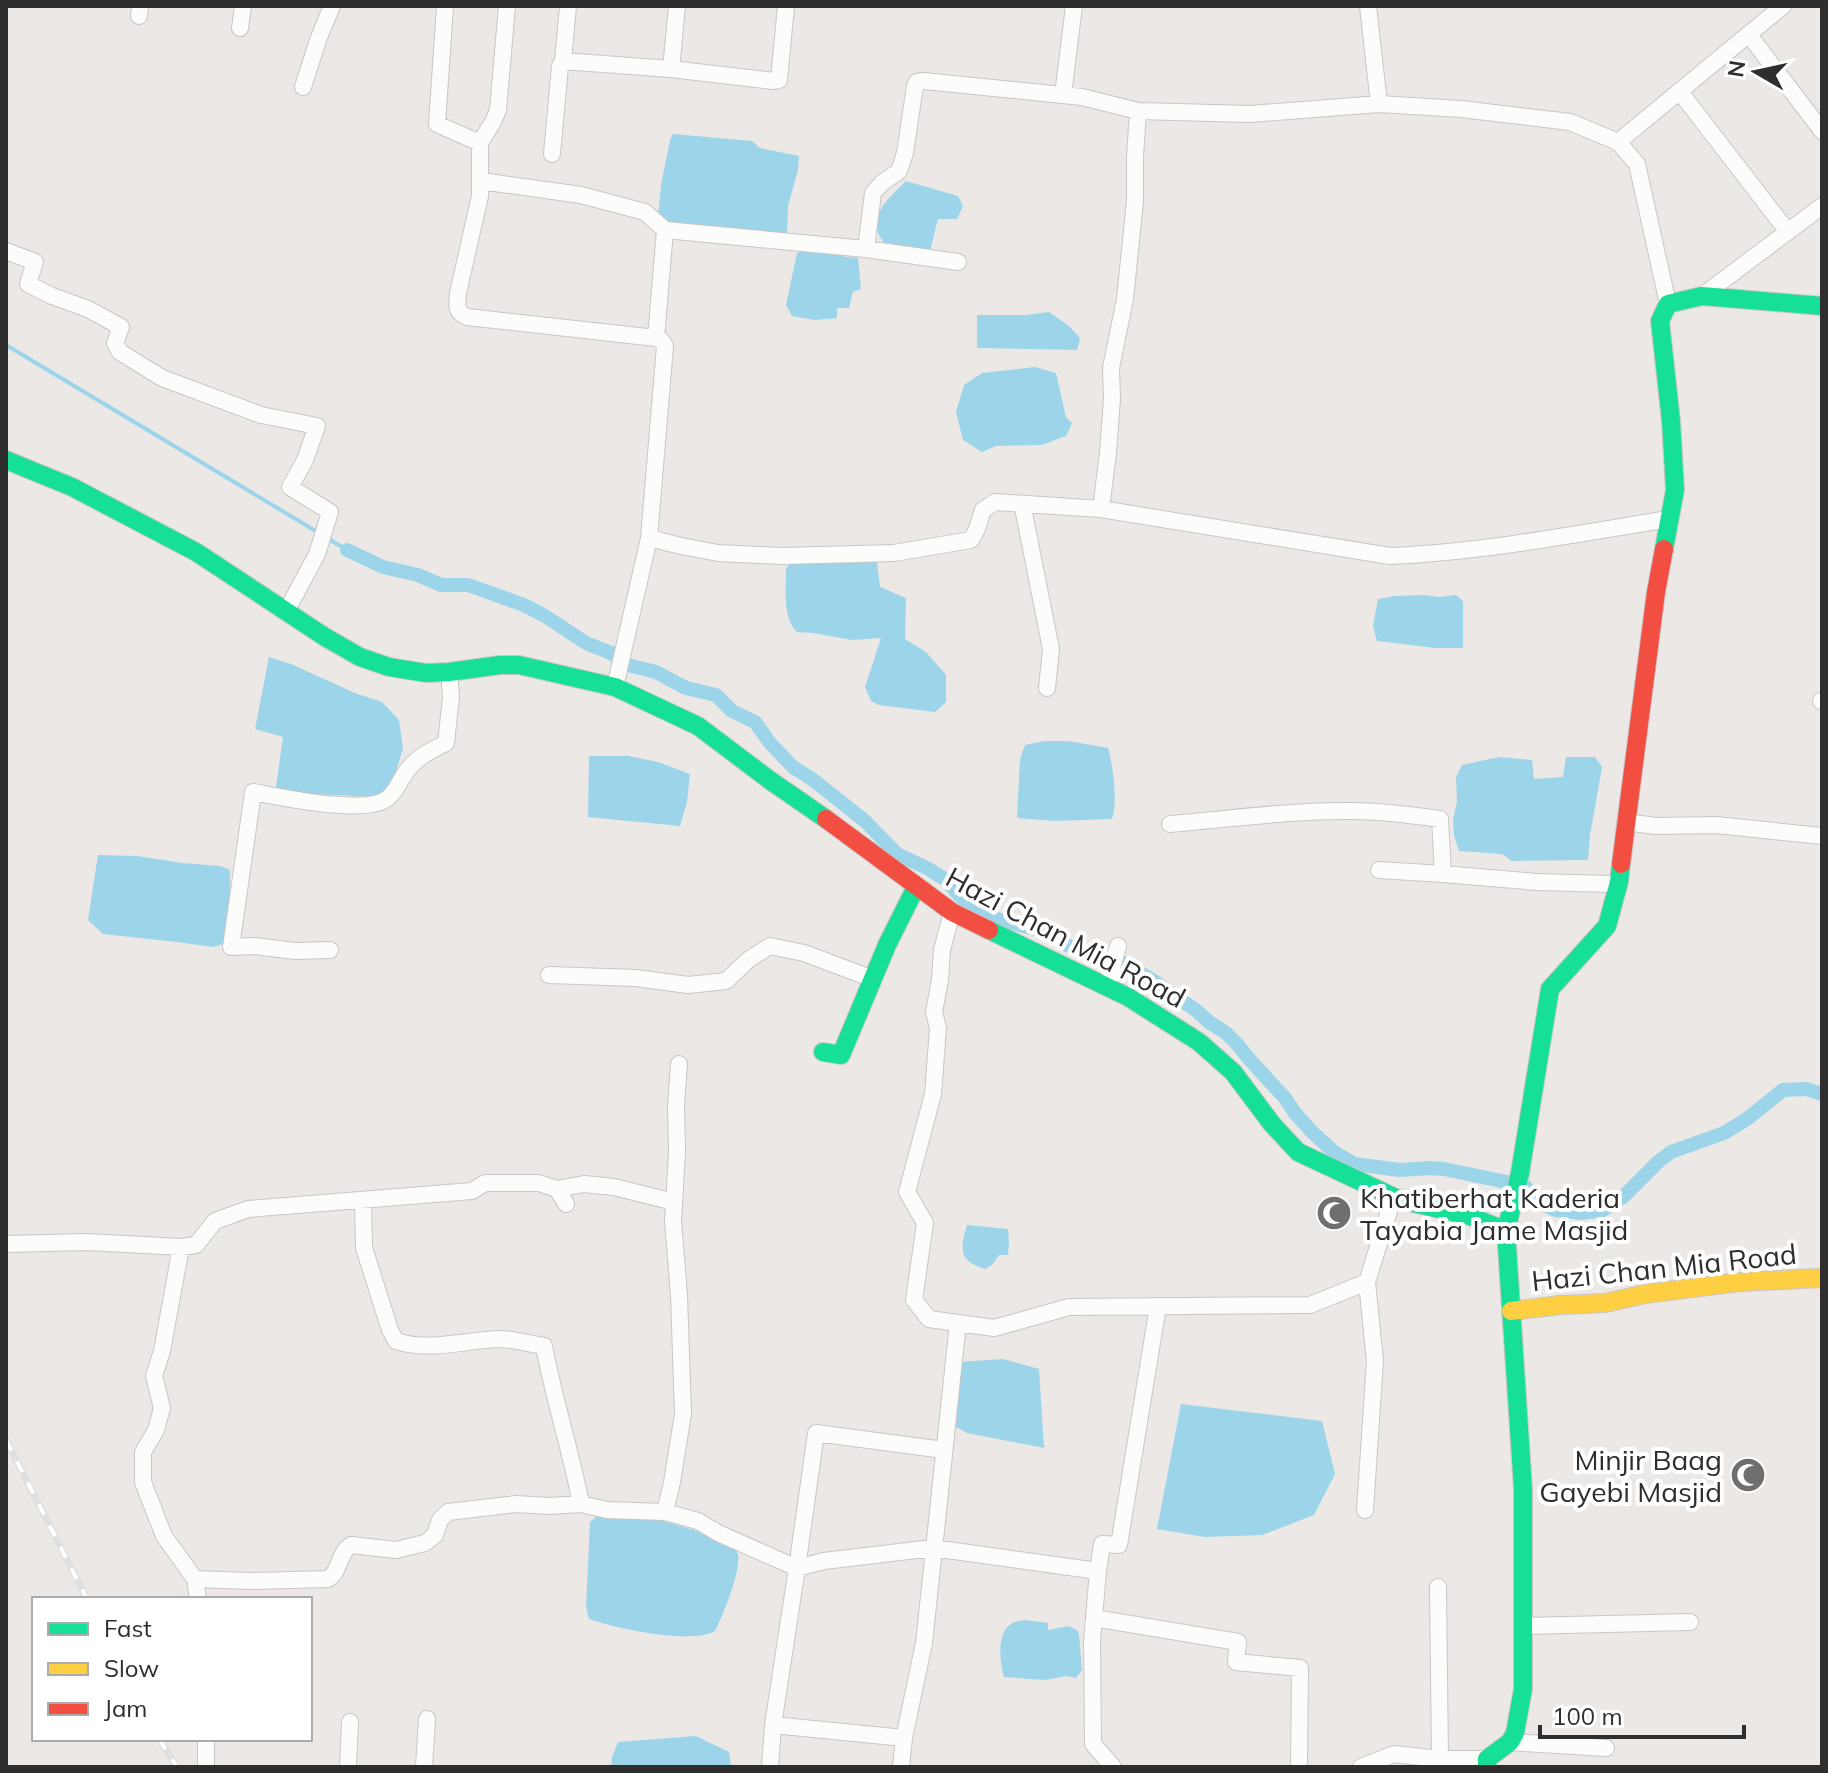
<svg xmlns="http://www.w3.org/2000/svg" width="1828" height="1773" viewBox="0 0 1828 1773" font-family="Mulish,sans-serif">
  <rect width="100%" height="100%" fill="#ebe8e5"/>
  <path fill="#9cd4e9" d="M673 134 752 141 760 148 799 156 798 170 788 206 787 235 702 231 658 218 661 185 670 140Z
    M906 181 958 196 963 206 957 219H938L930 251 885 246C883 241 877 233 876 227 874 210 895 192 906 181Z
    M813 247 846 257 858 258 861 289 853 292 849 308H837V318L815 320 792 316 786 305 797 253Z
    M1049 312 1069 326 1080 338 1077 350 977 348V315H1026Z
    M1035 367 1056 373 1066 417 1072 423 1066 436 1042 445 996 446 982 452 963 440 956 412 964 385 982 373Z
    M796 559 877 562 880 587 906 598 905 639 926 652 946 675V702L935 712 879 705 871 701 865 687 881 638 852 640 813 633 797 632C782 617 786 588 786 568Z
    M1424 595 1439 597 1456 595 1463 601V648H1436L1377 641 1373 626 1378 599 1395 596Z
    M269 657 291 664 355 693 382 702 399 720 403 748 392 784 376 797 293 793 282 791 276 787 283 737 255 729Z
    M1044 741H1068L1108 748C1113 767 1118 800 1112 819L1054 821 1017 818 1020 759 1025 745Z
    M589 756H628L658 762 690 774 687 802 680 826 588 817Z
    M1499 757 1532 760 1534 779 1563 777 1566 757H1595L1602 767 1590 835 1588 860 1512 861 1502 854 1459 851 1454 835 1453 819 1457 802 1456 777 1462 765Z
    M98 855 137 856 182 863 220 866 230 870V899L223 944 213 947 177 942 103 934 88 920Z
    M967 1225 1008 1229 1009 1242 1008 1255H999L992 1265 985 1269C958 1260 960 1249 967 1225Z
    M1003 1359 1039 1369 1044 1448 967 1433 948 1422 960 1362Z
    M1181 1404 1322 1421 1335 1474 1314 1515 1262 1535 1205 1537 1157 1529Z
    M597 1516C613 1516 630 1516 647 1518 662 1520 735 1539 738 1554 741 1572 723 1615 715 1631 692 1645 614 1628 589 1619L586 1607 590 1522Z
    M1025 1620 1048 1623V1630L1068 1626 1077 1630 1079 1635 1082 1670 1076 1678 1067 1676 1045 1680 1004 1677C1000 1662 996 1634 1011 1624 1015 1621 1020 1621 1025 1620Z
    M696 1736 729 1752 731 1767H611L612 1757 618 1742Z"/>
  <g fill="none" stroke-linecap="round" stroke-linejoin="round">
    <path stroke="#9cd4e9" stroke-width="4" d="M6 345 319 533
      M327 538 347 550"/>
    <path stroke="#9cd4e9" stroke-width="14" d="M347 550 383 567 418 575 441 585H468L524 605 545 616 586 643 611 653 628 665 656 672 686 688 716 695 732 711 755 722 770 743 793 767 812 779 865 821 897 854 927 868 946 880 961 897 985 916 1051 933 1067 945 1084 952 1105 960 1123 963 1154 981 1197 1011 1209 1022 1226 1033 1237 1044 1250 1060 1285 1098 1295 1113 1312 1132 1334 1152 1354 1164 1400 1170 1430 1168 1444 1169 1525 1186 1539 1203 1556 1210 1581 1213 1603 1210 1623 1197 1659 1161 1671 1152 1724 1133 1747 1119 1783 1090 1806 1089 1822 1094"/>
    <defs>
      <path id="street" d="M445 6 437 124 480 143
        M507 6 498 110 493 122 480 143V196L458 293C457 305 455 312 467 317L656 338 661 340 665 346 649 538 615 687
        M1368 6 1379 104
        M139 16 140 6
        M240 28 243 6
        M1749 35 1822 131
        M563 61 568 6
        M671 69 677 6
        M303 87 318 40 332 6
        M1680 92 1788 232
        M1063 95 1074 6
        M1618 142 1783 6
        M552 154 560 66 563 61 671 69 774 81 779 80 786 6
        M481 181 581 195 645 212 665 230 866 249
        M6 251 35 262 28 284 52 296 88 309 121 327 115 343 120 352 162 378 261 415 317 426 305 460 290 487 330 512 317 554 286 612
        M958 262 866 249 873 193 882 183 899 171 905 153 915 86 917 82 924 81 1082 97 1138 111 1250 114 1379 104 1461 109 1570 122 1618 142 1637 164 1668 304
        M1702 296 1822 206
        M656 338 665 230
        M1025 504 1023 508 1051 649 1047 688
        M1101 509 1108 452 1112 399 1111 368 1125 299 1135 201V157L1138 111
        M649 538 681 546 718 553 782 556 894 553 971 540 977 529 983 510 995 502 1101 509 1390 556C1483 552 1577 534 1669 519
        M1821 701H1822
        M1625 822 1656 826 1716 825 1822 836
        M1170 824C1231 819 1293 810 1354 811 1382 811 1411 815 1440 819L1443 874
        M1379 870 1443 874 1537 882 1612 884 1619 882
        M952 912 942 950 940 980 934 1012 938 1028 933 1094 907 1192 925 1223 914 1300 929 1319 994 1328 1069 1307 1310 1305 1367 1282 1391 1205 1400 1200
        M330 950 295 951 254 946 231 947 253 792C281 797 367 816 388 798 398 790 401 776 410 767 419 756 434 749 446 743L451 697 449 672
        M549 975 636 978 688 985 726 981 748 960 770 946 804 953 873 979
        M1107 987 1118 946
        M557 1189 584 1184 614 1187 674 1202
        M363 1201 364 1248 390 1330 396 1341C429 1352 466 1340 499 1339 514 1339 530 1344 544 1346 554 1400 571 1451 581 1504
        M6 1244 87 1242 181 1247 196 1245 215 1221 248 1209 472 1191 485 1183H539L557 1189 566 1204
        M181 1247 162 1351 154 1376 162 1408 156 1430 143 1452V1482L164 1536 195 1579 198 1599
        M1365 1510 1375 1361 1367 1282
        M665 1512 672 1482 683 1414 679 1295 673 1221 677 1152 676 1105 679 1064
        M195 1579 250 1581 328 1579C341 1571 338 1553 351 1545L396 1550 425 1543 435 1535 440 1520 448 1512 516 1504 550 1506 581 1504 607 1510 665 1512 698 1521 718 1533 797 1568 816 1433 944 1450
        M1438 1587 1440 1759
        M1094 1618 1238 1642 1236 1662 1300 1668 1299 1767
        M1523 1626 1690 1622
        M773 1725 904 1738
        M206 1739V1767
        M1510 1742 1606 1748
        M348 1767 350 1722
        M424 1767 427 1719
        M770 1767 773 1725 797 1568 824 1561 933 1548 1098 1571
        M901 1767 904 1738 924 1643 958 1323
        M1113 1767 1093 1744 1092 1641 1098 1571 1102 1544 1119 1545 1158 1306
        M1361 1767 1394 1754 1440 1759H1487"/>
      <path id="fast" d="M6 460 72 487 196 552 325 637 360 657 389 667 426 673 449 672 500 665H519L615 687 698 726 771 781 826 819
        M1664 549 1675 490 1671 421 1660 321 1668 304 1702 296 1822 306
        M989 930 1128 997 1199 1042 1233 1072 1272 1124 1298 1152 1400 1200 1470 1216 1506 1231
        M823 1052 841 1055 887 945 916 887
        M1487 1767V1759L1510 1742 1515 1733 1523 1689V1489L1506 1231 1520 1173 1550 989 1607 926 1619 882 1621 864"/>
      <path id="slow" d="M1511 1311 1560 1305 1605 1303 1645 1294 1739 1282 1822 1278"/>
      <path id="jam" d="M826 819 952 912 989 930
        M1621 864 1656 592 1664 549"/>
    </defs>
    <use href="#street" stroke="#c8c6c7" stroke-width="18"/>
    <use href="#fast" stroke="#c8c6c7" stroke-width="20"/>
    <use href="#slow" stroke="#c8c6c7" stroke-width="20"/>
    <use href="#jam" stroke="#c8c6c7" stroke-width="20"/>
    <use href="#street" stroke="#fcfcfb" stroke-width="16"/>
    <use href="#fast" stroke="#16e098" stroke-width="18"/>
    <use href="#slow" stroke="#ffcf43" stroke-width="18"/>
    <use href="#jam" stroke="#f24e42" stroke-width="18"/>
    <defs>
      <path id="rail" d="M6 1440 87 1599
        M159 1739 177 1767"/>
    </defs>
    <use href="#rail" stroke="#dfdfe1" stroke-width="7"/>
    <use href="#rail" stroke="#fff" stroke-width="4" stroke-dasharray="12" stroke-linecap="butt"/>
  </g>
  <defs>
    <symbol id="mosque-disc" viewBox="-11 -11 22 22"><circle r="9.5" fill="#706f6e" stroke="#fff"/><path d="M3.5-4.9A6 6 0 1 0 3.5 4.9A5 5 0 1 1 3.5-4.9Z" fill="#fff"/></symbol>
  </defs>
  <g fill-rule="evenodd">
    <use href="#mosque-disc" x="1314" y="1193" width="40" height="40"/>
    <use href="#mosque-disc" x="1728" y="1455" width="40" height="40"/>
  </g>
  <g text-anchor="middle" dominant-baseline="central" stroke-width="8" stroke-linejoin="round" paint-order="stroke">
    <g font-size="28" fill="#2e2e2e" stroke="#fff">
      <text transform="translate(1066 937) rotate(28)">Hazi Chan Mia Road</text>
      <text transform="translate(1664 1267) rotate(-6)">Hazi Chan Mia Road</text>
    </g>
    <g font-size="28" fill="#2e2e2e" stroke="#fff" text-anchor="start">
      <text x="1360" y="1197">Khatiberhat Kaderia<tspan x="1360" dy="32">Tayabia Jame Masjid</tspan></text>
      <text x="1722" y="1459" text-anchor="end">Minjir Baag<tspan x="1722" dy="32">Gayebi Masjid</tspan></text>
    </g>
  </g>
  <rect width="1828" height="1773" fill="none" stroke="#2e2e2e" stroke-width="16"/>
  <rect x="32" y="1597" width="280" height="144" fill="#ffffff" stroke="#ababab" stroke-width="2"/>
  <rect x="48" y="1623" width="40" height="12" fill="#16e098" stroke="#ababab" stroke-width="2"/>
  <text x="104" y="1637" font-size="24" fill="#2e2e2e">Fast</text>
  <rect x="48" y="1663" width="40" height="12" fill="#ffcf43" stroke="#ababab" stroke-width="2"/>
  <text x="104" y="1677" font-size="24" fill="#2e2e2e">Slow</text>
  <rect x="48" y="1703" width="40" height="12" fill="#f24e42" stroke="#ababab" stroke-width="2"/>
  <text x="104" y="1717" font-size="24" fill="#2e2e2e">Jam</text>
  <g transform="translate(1756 72) rotate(279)" stroke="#ffffff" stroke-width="6" paint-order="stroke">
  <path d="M0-6L14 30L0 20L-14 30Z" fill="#2e2e2e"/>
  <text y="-12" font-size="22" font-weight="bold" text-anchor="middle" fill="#2e2e2e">N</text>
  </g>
  <path d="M1540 1725v12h204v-12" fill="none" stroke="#2e2e2e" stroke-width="4"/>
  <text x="1552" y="1725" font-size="24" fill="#2e2e2e" stroke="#ffffff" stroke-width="6" paint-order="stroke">100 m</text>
</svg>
